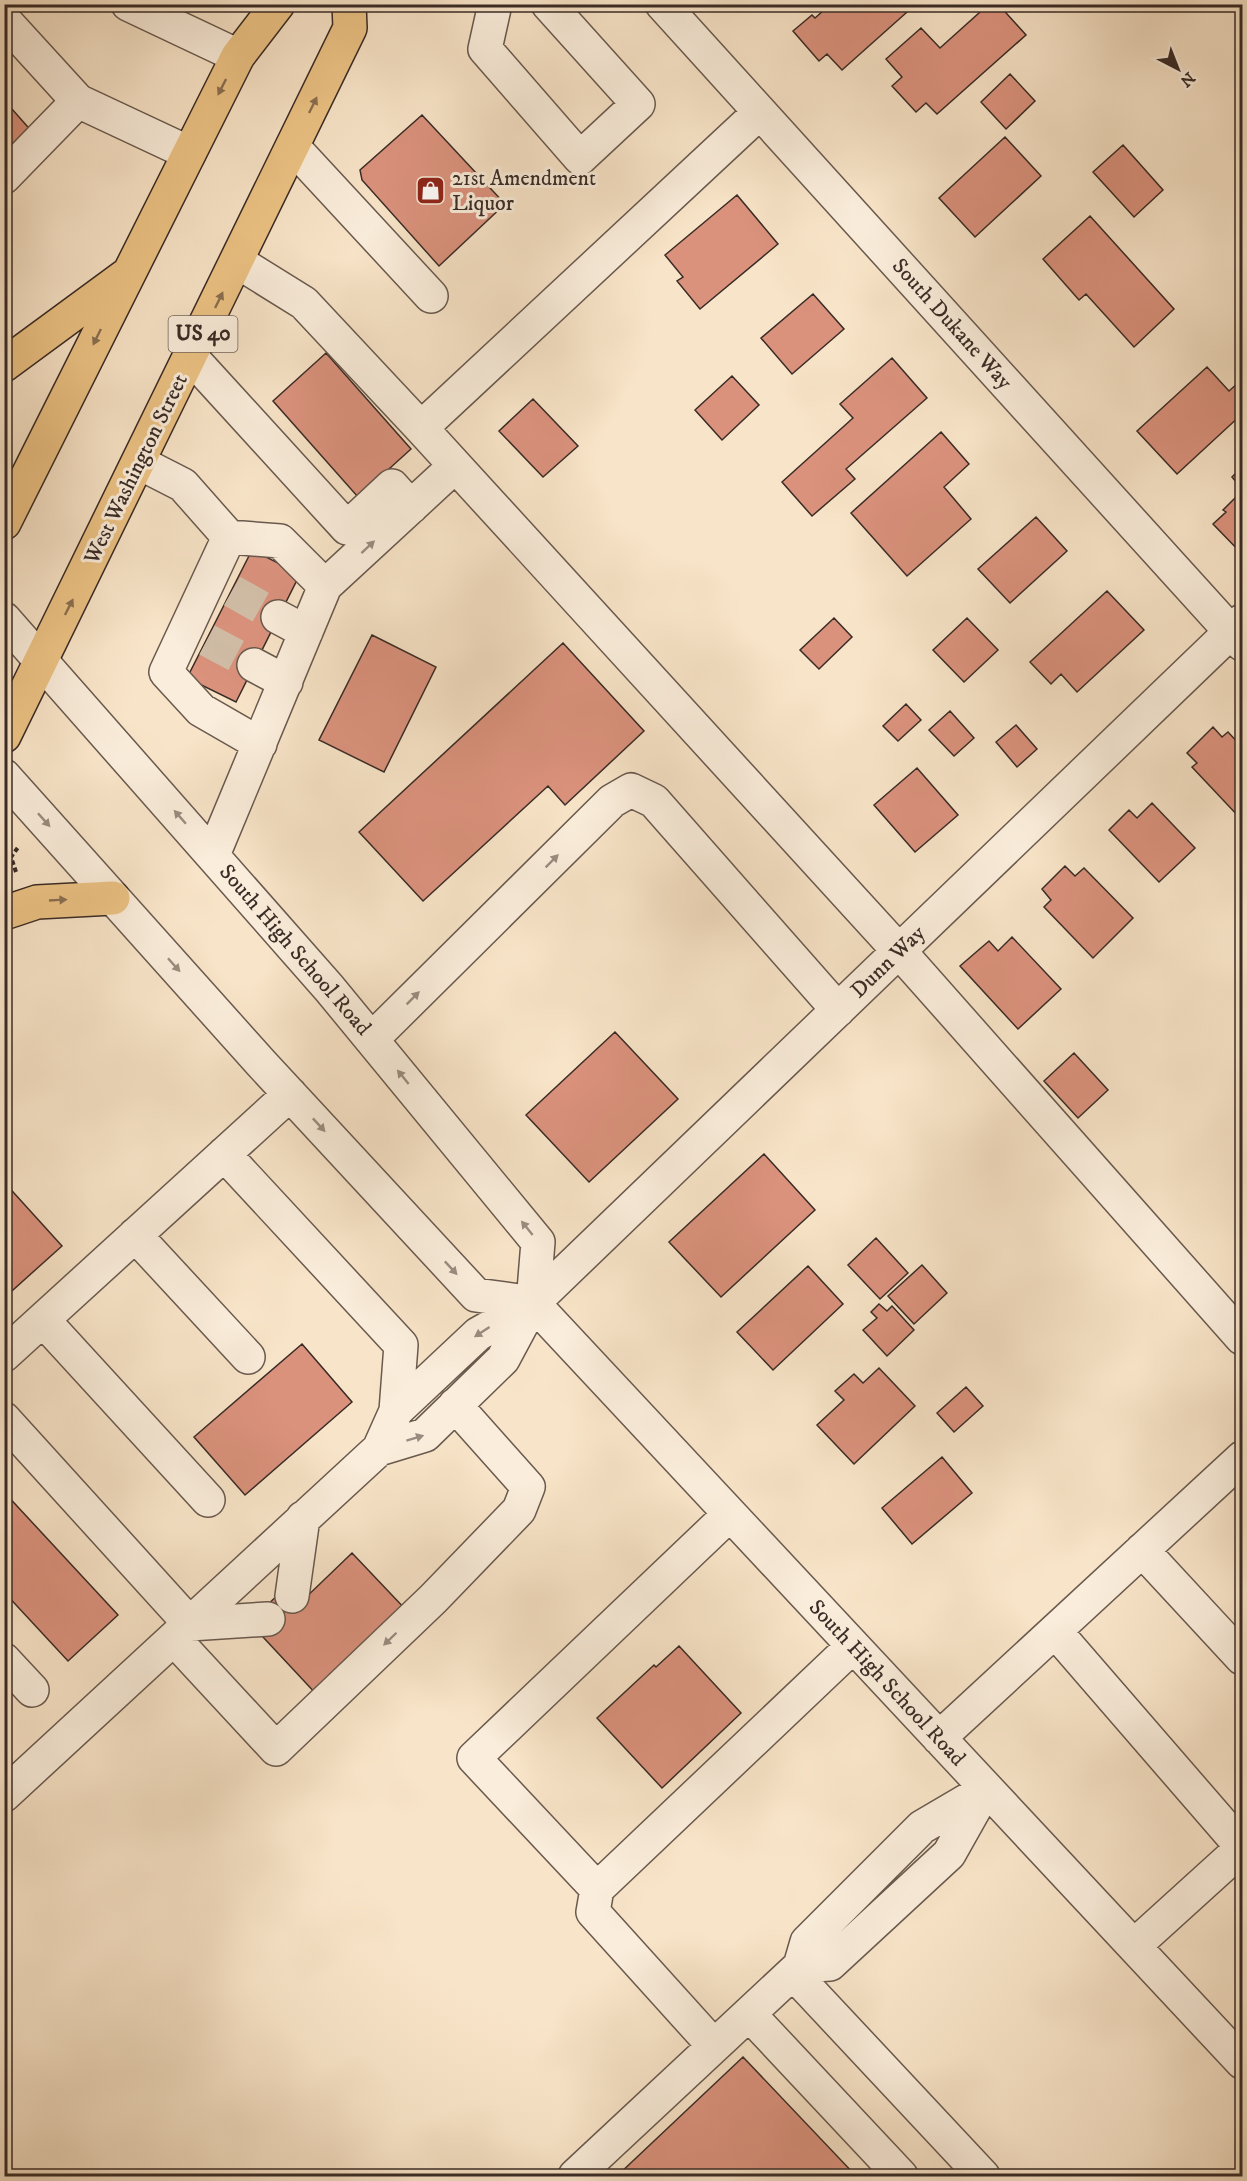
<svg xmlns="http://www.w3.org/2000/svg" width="1247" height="2181" viewBox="0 0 1247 2181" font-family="'IM FELL DW Pica',serif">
  <rect width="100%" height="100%" fill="#f8e4c8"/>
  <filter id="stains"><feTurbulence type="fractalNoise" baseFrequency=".00333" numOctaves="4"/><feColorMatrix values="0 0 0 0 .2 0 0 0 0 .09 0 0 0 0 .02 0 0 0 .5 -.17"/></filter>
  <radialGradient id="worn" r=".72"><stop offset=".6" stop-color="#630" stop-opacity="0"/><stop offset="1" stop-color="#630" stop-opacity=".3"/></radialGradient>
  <path fill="#db927d" stroke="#392b26" stroke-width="1.5" d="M831 4H916L842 70 827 54 819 61 793 31 812 15 815 18Z
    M989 4H998L1026 35 937 114 926 103 916 112 892 86 902 77 886 59 921 28 940 48Z
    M1010 74 1035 101 1006 129 981 102Z
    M4 100 34 134 4 161Z
    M422 115 505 204 439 266 362 180 360 170Z
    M1005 137 1041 176 975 237 939 198Z
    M1123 145 1163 190 1134 217 1093 172Z
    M737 195 778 244 700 309 677 281 683 277 665 255Z
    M1090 216 1174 309 1134 347 1086 294 1079 300 1043 259Z
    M813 294 844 329 792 374 761 338Z
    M326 353 411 449 358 497 273 401Z
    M892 358 927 398 846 469 855 479 812 516 782 482 853 418 840 404Z
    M1207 367 1229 391 1238 383 1242 387V414L1177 474 1137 431Z
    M732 376 759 405 722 440 695 410Z
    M533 399 578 446 543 477 499 431Z
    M941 432 969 464 944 487 971 519 907 576 851 513Z
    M1242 467V489L1232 477Z
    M1242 491V554L1213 524 1226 512 1223 510Z
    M1036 517 1067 551 1010 603 978 569Z
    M252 550 300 574 236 702 187 678Z
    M1107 591 1144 630 1077 692 1061 674 1051 684 1030 662Z
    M834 618 852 637 819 669 800 650Z
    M967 618 998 650 964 682 933 650Z
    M372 635 436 667 384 772 319 740Z
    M563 643 644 731 565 805 548 786 423 901 359 832Z
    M906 704 921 720 898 741 883 726Z
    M950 711 974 738 954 756 929 730Z
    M1016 725 1037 749 1017 767 996 742Z
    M1213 727 1222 737 1228 732 1242 747 1240 818 1192 767 1197 763 1187 753Z
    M917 768 958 815 915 852 874 805Z
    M1152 803 1195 848 1159 882 1109 830 1129 810 1137 818Z
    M1065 866 1075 876 1084 868 1133 918 1093 958 1044 907 1051 900 1042 889Z
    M1012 937 1061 989 1018 1029 960 966 989 941 998 951Z
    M615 1032 678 1099 589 1182 526 1115Z
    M1074 1053 1108 1090 1078 1118 1044 1081Z
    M764 1154 815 1210 721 1297 669 1242Z
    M4 1182 62 1246 4 1298Z
    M876 1238 908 1273 880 1299 848 1265Z
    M922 1265 947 1293 914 1324 888 1296Z
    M808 1266 843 1304 773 1370 737 1332Z
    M879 1304 887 1311 892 1306 914 1330 887 1356 863 1330 877 1318 871 1312Z
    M302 1344 352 1402 245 1495 194 1437Z
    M879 1368 915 1406 854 1464 817 1425 844 1400 835 1391 854 1374 863 1383Z
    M966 1387 983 1406 954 1432 937 1413Z
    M942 1457 972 1493 912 1544 882 1508Z
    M4 1492 118 1615 68 1661 4 1592Z
    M352 1553 408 1612 318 1696 263 1637 275 1626 261 1611 285 1588 299 1604Z
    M679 1646 741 1713 662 1788 597 1718 654 1665 656 1667Z
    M743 2057 856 2176H617Z"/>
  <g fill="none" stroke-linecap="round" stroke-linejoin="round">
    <path stroke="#d2bfa8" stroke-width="33" stroke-dasharray="33 16" stroke-linecap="butt" d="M232 591 278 617
      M207 640 254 665"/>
    <defs>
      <path id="minor" d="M128 4 238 56
        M495 4 485 49 580 158 638 104 548 4
        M662 4 1242 644
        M4 20 78 101 189 153
        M293 147 431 296
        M4 177 78 101
        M238 262 304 303 421 428 899 951 1242 1338
        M191 357 347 528 392 486 411 507
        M421 428 760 112
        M140 463 183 485 229 537 280 541 325 586
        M229 537 166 672 201 710 260 744
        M278 617 306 632
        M4 619 329 988 538 1242 533 1303 503 1359 425 1435 379 1449 396 1411 478 1334 533 1303 1242 621
        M254 665 286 682
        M4 776 261 1063 476 1295 533 1303 1242 2062
        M213 855 325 586 455 466
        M372 1039 612 801 631 790 654 801 838 1010
        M224 1154 401 1345 396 1411
        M135 1235 248 1357
        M43 1320 208 1500
        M4 1355 290 1094
        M4 1419 190 1624 268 1619
        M730 1514 474 1758 597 1889 853 1646
        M1142 1550 1242 1658
        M292 1596 303 1518
        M1055 1631 1242 1847
        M174 1639 276 1749 433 1599 519 1510 528 1487 455 1405
        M4 1660 32 1690
        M939 1738 1242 1458
        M985 1790 949 1854 830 1964 800 1966 807 1942 922 1827Z
        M4 1795 379 1449
        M597 1889 593 1912 714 2046
        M1134 1946 1242 1848
        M793 1973 983 2176
        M749 2014 901 2176
        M575 2176 800 1966"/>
      <path id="major" d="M4 365 125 276
        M4 523 238 56 278 4
        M4 736 350 28 349 4
        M4 913 37 902 113 898"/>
    </defs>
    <use href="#minor" stroke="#69594e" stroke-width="36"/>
    <use href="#major" stroke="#392b26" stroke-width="36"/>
    <path stroke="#392b26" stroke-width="4" stroke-dasharray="4.5 3" stroke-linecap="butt" d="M4 854 11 857
      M16 872 11 857 19 846"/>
    <use href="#minor" stroke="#faeddb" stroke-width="33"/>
    <use href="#major" stroke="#ecc284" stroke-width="33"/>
  </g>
  <defs><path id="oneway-solid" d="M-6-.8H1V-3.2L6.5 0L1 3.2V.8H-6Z" transform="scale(1.5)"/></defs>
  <g fill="#8a6f50">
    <use href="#oneway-solid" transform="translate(222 87) rotate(117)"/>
    <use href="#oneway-solid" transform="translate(313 105) rotate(-64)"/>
    <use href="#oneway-solid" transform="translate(219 300) rotate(-64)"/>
    <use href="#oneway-solid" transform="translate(97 337) rotate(116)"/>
    <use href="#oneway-solid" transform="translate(69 607) rotate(-63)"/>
    <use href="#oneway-solid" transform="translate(58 900) rotate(-3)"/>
  </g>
  <g fill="#9a8c80">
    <use href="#oneway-solid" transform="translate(368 547) rotate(-43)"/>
    <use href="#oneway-solid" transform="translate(180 817) rotate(-131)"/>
    <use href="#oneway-solid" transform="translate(44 820) rotate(48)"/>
    <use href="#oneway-solid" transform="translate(552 861) rotate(-45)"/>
    <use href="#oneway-solid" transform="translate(174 965) rotate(48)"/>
    <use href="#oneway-solid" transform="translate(413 998) rotate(-45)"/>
    <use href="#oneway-solid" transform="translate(403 1077) rotate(-129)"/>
    <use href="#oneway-solid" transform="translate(319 1125) rotate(47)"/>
    <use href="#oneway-solid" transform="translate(527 1228) rotate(-129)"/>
    <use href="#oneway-solid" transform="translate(451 1268) rotate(47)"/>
    <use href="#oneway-solid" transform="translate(482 1332) rotate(147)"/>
    <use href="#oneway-solid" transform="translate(415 1438) rotate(-17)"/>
    <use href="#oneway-solid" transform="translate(390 1639) rotate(136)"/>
  </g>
  <defs>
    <symbol id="shop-square" viewBox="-11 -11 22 22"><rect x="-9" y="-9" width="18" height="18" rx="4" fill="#8f2418" stroke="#faeddb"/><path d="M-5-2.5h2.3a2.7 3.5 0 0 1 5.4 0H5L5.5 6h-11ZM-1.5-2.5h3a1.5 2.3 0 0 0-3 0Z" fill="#fff"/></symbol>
  </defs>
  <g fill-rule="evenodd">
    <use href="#shop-square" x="414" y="174" width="33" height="33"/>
  </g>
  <g text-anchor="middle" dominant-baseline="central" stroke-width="6" stroke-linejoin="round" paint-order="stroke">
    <rect fill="#faeddb" stroke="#73655c" stroke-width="1.5" x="168.5" y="316" width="69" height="36" rx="4.5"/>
    <g font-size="21" font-weight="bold" fill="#392b26">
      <text x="203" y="334">US 40</text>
    </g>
    <g font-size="22" fill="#392b26" stroke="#faeddb" text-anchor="start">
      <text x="452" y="178">21st Amendment<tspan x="452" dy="25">Liquor</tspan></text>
    </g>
    <g font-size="22" fill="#392b26" stroke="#faeddb">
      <text transform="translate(952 324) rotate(48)">South Dukane Way</text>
      <text transform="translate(136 469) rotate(-64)">West Washington Street</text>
      <text transform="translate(295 950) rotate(49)">South High School Road</text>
      <text transform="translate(888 962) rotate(-44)">Dunn Way</text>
      <text transform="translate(887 1683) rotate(47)">South High School Road</text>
    </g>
  </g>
  <rect width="1247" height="2181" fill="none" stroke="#f8e4c8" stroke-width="24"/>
  <rect x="6" y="6" width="1235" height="2169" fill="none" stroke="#392b26" stroke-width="3"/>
  <rect x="12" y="12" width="1223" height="2157" fill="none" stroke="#392b26" stroke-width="1.5"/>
  <g transform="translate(1178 69) rotate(138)" stroke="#faeddb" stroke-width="4.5" paint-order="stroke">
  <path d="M0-4.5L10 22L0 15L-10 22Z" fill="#392b26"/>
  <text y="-9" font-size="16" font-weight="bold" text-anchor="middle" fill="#392b26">N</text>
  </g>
  <rect width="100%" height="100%" filter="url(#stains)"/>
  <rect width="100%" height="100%" fill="url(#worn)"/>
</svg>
